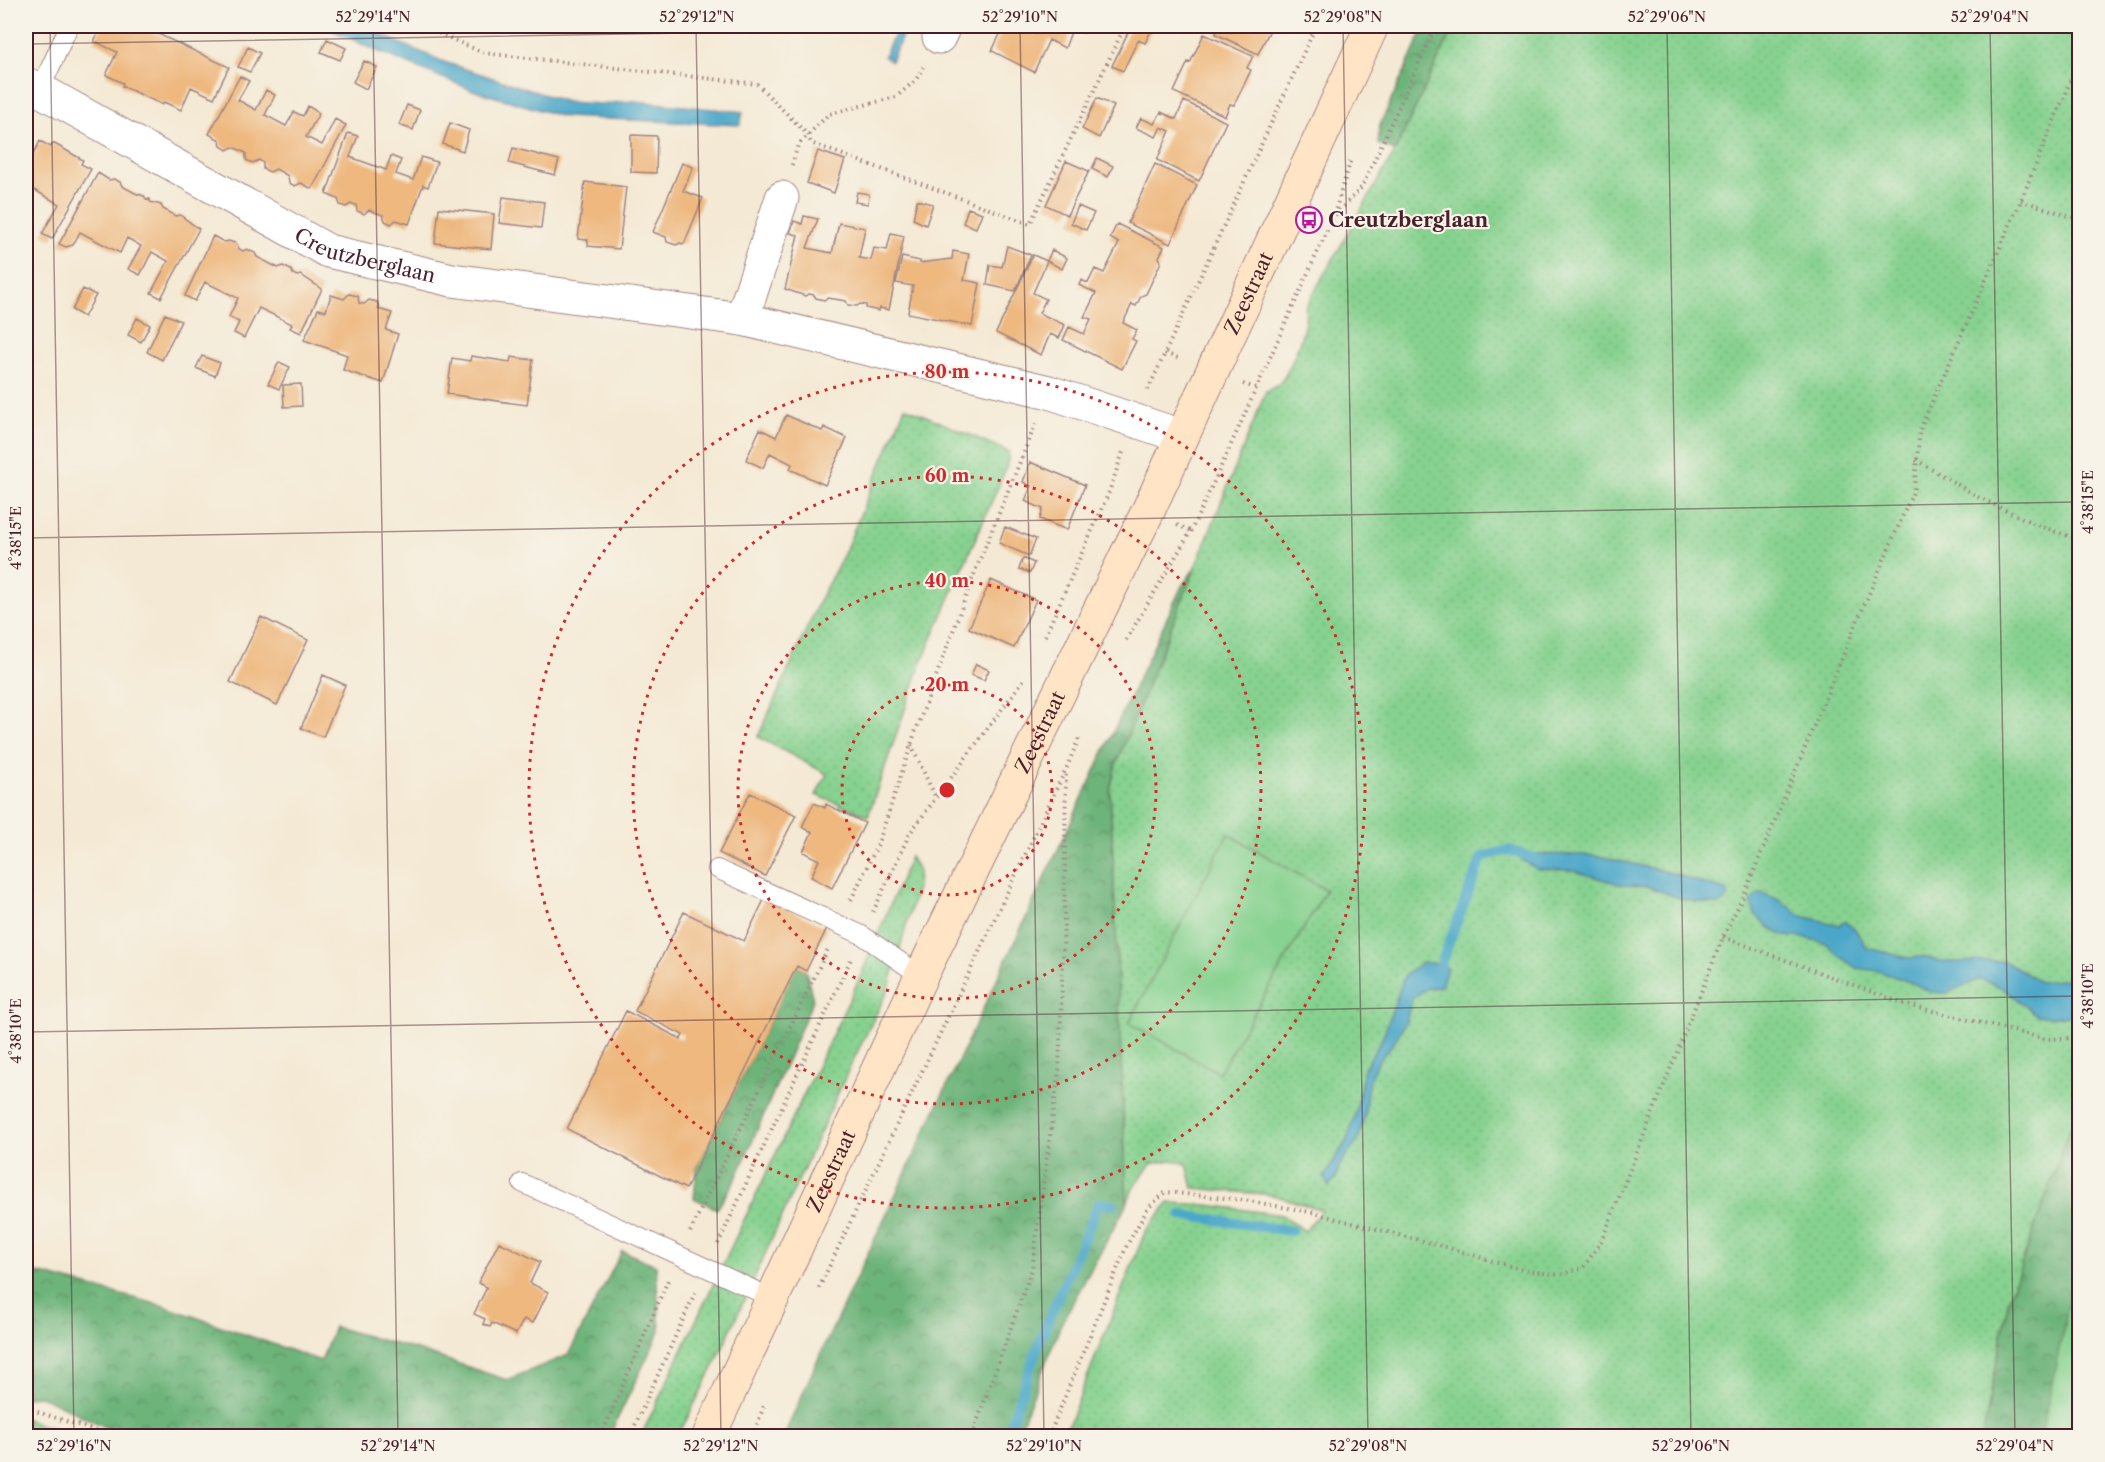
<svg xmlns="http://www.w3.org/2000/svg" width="2105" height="1462" viewBox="0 0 2105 1462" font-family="'Libre Caslon Text',serif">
  <defs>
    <pattern id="grass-dots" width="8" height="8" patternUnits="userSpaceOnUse" patternTransform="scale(1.5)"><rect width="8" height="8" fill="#87d290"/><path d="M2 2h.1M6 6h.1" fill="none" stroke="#76b47c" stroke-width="1.8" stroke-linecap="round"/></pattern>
    <pattern id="forest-crowns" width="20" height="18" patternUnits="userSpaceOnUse" patternTransform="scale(1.5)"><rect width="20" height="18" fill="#6db47a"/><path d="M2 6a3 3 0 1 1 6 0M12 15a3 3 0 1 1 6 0" fill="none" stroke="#5c9264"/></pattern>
  </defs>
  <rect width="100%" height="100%" fill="#f7f3e8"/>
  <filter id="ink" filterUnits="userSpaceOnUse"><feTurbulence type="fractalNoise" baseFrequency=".0167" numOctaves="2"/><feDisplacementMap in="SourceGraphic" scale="12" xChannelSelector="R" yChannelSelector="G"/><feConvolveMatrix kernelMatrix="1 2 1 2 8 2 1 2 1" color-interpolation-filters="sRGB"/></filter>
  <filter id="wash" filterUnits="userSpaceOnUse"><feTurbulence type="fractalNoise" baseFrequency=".008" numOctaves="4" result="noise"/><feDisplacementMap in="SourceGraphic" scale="24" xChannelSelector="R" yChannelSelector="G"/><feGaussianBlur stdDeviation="1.35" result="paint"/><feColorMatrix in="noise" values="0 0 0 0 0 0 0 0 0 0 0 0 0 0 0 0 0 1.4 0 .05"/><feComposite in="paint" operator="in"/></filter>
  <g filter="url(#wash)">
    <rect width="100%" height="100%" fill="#f4e9d4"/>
    <path fill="url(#grass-dots)" stroke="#68785e" stroke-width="1.5" d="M1454 26H2079V1104L2008 1302 1983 1436H1064L1145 1232 1169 1203 1208 1205 1282 1215 1305 1231 1322 1210 1273 1195 1193 1188 1187 1164 1172 1160 1151 1164 1134 1186 1127 1204 1110 790 1116 764 1266 391C1270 389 1276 387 1279 384 1290 373 1309 324 1305 308L1395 151Z
      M905 407 1009 452 1007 466 920 666 868 816 816 795 827 774 758 737 821 597 844 554Z
      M910 857 918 870 917 887 889 988 848 1071 716 1362 678 1436H641L861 975Z
      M26 1419 73 1436H26Z"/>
    <path fill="url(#forest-crowns)" stroke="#5c6a52" stroke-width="1.5" d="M1425 26H1454L1395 151 1378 144 1380 125Z
      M1195 568 1116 764 1110 790 1127 1204 1061 1324 1017 1436H784L813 1370 1182 586Z
      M797 966 806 971 813 1000 737 1177 717 1209 694 1198 697 1167Z
      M2079 1104V1436H1983L2008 1302Z
      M622 1251 656 1265 660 1331 609 1436H124L41 1396 26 1397V1270L164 1306 321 1361 334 1327 417 1350 507 1380 568 1355Z"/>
    <path fill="#87d290" stroke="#68785e" stroke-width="1.5" d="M1228 834 1326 890 1219 1073 1129 1023Z
      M2079 1253V1436H2041Z"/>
    <path fill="#4ba7c9" stroke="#4a637a" stroke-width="1.5" d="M324 26H360L444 62 567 102 601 104 634 101 743 112 740 125 564 117 472 90 370 48Z
      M899 26H907L891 61 884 56Z
      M1526 854 1594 855 1672 873 1710 886 1727 890 1728 897 1720 905 1685 900 1647 886 1623 885 1570 870 1537 869 1523 861Z
      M1762 893 1779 900 1802 916 1839 925 1844 921 1855 929 1867 948 1908 958 1923 957 1944 962 2004 961 2040 982 2079 978V1014L2051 1017 2037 1015 2001 987 1980 979 1947 993 1930 992 1913 983 1878 971 1856 968 1841 957 1826 943 1802 937 1784 936 1770 928 1755 914 1751 903 1755 896Z
      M1423 963H1434L1447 968 1441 986 1425 989 1412 999 1406 1021 1395 1041 1380 1059 1371 1075 1367 1090 1365 1114 1358 1141 1348 1153 1340 1165 1336 1178 1329 1187 1324 1177 1347 1140 1356 1112 1364 1069 1383 1037 1404 977 1412 969Z"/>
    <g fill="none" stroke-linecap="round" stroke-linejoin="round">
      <path stroke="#4ba7c9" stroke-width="10" d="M1434 976 1437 974 1482 857 1509 850 1537 859
        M1181 1215 1292 1231
        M1006 1436 1044 1330 1099 1203 1113 1205"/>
    </g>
    <g id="blocks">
      <path fill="#eeb87f" d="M102 26H141L229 67 214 98 191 87 181 110 164 102 163 105 122 86 123 83 106 75 117 52 94 41Z
        M1004 26H1019L1036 34 1040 26H1057L1071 32 1065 48 1049 40 1034 72 992 51Z
        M1067 26H1088L1084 33Z
        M1131 26 1153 27 1145 43 1138 40 1123 71 1112 66Z
        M1219 26H1272L1258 54 1216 34Z
        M1204 34 1253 56 1247 68 1251 70 1234 105 1230 104 1225 116 1174 92 1188 62 1190 63Z
        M327 39 346 48 340 60 321 52Z
        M248 47 260 53 250 72 238 67Z
        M364 61 377 67 366 89 353 82Z
        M240 76 249 81 238 100 256 110 266 90 275 95 265 115 286 126 294 112 303 116 308 106 319 113 306 137 322 145 335 119 346 125 312 189 301 183 295 186 289 183 288 176 276 169 270 172 263 169V163L259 160 253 163 246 160V153L233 147 227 150 221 146 220 140 209 134Z
        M1097 98 1114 106 1099 138 1082 129Z
        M1184 101 1226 122 1199 181 1157 160 1170 131 1161 127 1156 137 1136 128 1141 118 1154 124 1161 112 1176 119Z
        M407 105 420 110 413 130 399 125Z
        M450 123 469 130 463 151 443 144Z
        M348 133 358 136 350 157 386 170 391 156 401 160 396 174 413 180 421 157 437 162 428 187 423 185 409 224 396 220 391 224 385 221 383 215 369 210 364 214 357 211 356 205 351 204 346 207 340 205 338 199 326 194Z
        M631 135 657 136 656 173 631 172Z
        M40 141 51 147 53 143 69 152 83 160 81 164 91 169 52 239 42 234 59 204 31 188 26 197V169Z
        M513 148 559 160 555 175 509 163Z
        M818 151 845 160 834 193 807 183Z
        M1097 158 1113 166 1108 177 1092 169Z
        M1066 161 1089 171 1067 215 1046 205Z
        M682 163 693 167 683 191 703 198 684 244 680 243 676 245 667 242 666 237 653 232Z
        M1155 164 1197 185 1170 244 1128 223Z
        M98 173 109 180 114 179 120 182 122 186 135 193 144 196 147 200 150 199V202L161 205 163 209 175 216 180 215 199 229 161 298 151 293 168 261 152 252 140 275 128 269 141 246 127 238 120 253 80 232 73 245 66 247 59 244Z
        M585 182 626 187 619 249 588 246V240L578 239Z
        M857 192 869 194 868 204 855 202Z
        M503 197 544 202 541 228 499 223Z
        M917 200 933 204 926 225 913 219Z
        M1078 206 1094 213 1086 230 1071 223Z
        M439 208 494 214 491 249 435 243Z
        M968 208 982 213 976 228 963 223Z
        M804 216 818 219 807 248 832 253 839 223 865 228 859 258 871 260 874 248 887 250 891 233 904 236 889 310 880 308 879 311 866 308V305L860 304 857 306 848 305 846 301 828 298 824 300 816 298 814 295 809 294 805 296 785 289 798 235 790 233 794 221 802 224Z
        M1117 224 1164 247 1159 257 1161 262 1146 294 1141 296 1136 306 1132 304 1123 323 1137 330 1132 339 1136 341 1122 369 1063 340 1069 327 1084 334 1091 319 1084 317 1096 293 1079 285 1081 280 1088 283 1095 269 1104 273 1119 243 1110 238Z
        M213 236 224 242 229 241 237 244 239 249 243 251 247 249 255 253 257 257 278 268 283 266 291 270 293 274 297 276 301 275 322 289 301 333 290 328 292 324 259 308 244 338 234 333 239 322 229 317 238 298 205 282 195 301 185 296Z
        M1007 246 1031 255 1015 291 987 285 990 265 1002 267Z
        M1052 250 1067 258 1062 269 1047 261Z
        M953 251 969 254 964 280 980 283 972 326 908 313 913 286 896 283 902 257 920 261V263L952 259Z
        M1033 255 1047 261 1033 293 1046 299 1039 313 1065 325 1059 338 1050 334 1041 355 996 333Z
        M83 289 96 295 84 317 72 310Z
        M349 294 358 296 359 303 364 304 369 300 377 302 379 307 378 309 392 313 386 330 398 334 383 383 343 370 347 355 304 340 318 309 326 311 331 295 344 299Z
        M165 314 181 321 162 360 147 352Z
        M137 318 150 325 141 342 128 335Z
        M202 356 220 363 215 376 196 368Z
        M471 356 510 362 511 357 533 360 527 405 447 394 452 358 470 361Z
        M279 362 290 367 279 389 268 384Z
        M301 384 302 406 284 407 283 385Z
        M786 415 822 431 824 427 847 438 825 485 790 469 792 464 770 453 763 468 746 460 760 429 776 437Z
        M1030 462 1085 485 1067 530 1040 519 1043 509 1025 501 1031 486 1023 482Z
        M1005 527 1036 539 1029 556 999 543Z
        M1023 558 1034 563 1030 573 1019 569Z
        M991 580 1036 600 1014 648 969 628Z
        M261 617 308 640 277 705 230 682Z
        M976 664 989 670 984 680 971 675Z
        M323 675 345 685 323 737 301 728Z
        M750 793 796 815 765 876 719 853Z
        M814 803 825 808 826 804 865 823 832 888 811 877 819 860 803 852 812 832 802 827Z
        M765 898 827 928 806 971 797 966 686 1189 567 1129 626 1011 681 1039 683 1035 635 1011 684 912 744 941Z
        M499 1242 540 1262 530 1283 548 1292 533 1323 524 1319 516 1334 492 1323 490 1327 483 1324 485 1319 474 1314 487 1287 478 1283Z"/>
    </g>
  </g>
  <g filter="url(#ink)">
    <use href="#blocks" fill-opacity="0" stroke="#9f8480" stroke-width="1.5"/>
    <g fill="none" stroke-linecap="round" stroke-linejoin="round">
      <defs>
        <path id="lane" d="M40 90 69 26
          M717 869 862 935 921 976
          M522 1183 774 1299"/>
        <g id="street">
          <path d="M939 37 944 26"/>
          <path id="s1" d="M26 84 40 90 328 251 452 280 742 319 1049 392 1181 436"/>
          <path d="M742 319 782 198"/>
        </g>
        <g id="secondary">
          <path id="s2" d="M709 1436 921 976 1148 511 1372 26"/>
        </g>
      </defs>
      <use href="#lane" stroke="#9f8480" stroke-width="20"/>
      <use href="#street" stroke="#9f8480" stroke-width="35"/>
      <use href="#secondary" stroke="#9f8480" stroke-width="35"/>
      <path stroke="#9f8480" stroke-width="4" stroke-dasharray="1.5 4.5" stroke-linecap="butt" d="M422 26 484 53 757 84 808 135 811 143 1030 224 1125 26
        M792 165 798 145 829 114 896 97 916 80 923 67
        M2021 200 2080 220
        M1335 215 1362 187 1436 26
        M1165 353 1180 359
        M1243 384 1256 388
        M1148 390 1316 26
        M1916 460 1980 498 2037 525 2080 540
        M1177 525 1191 531
        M1045 636 1109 492 1123 452
        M1126 640 1191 531 1230 447 1334 215 1351 159
        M911 745 936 798
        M851 900 878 844 915 733 976 569 1036 423
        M873 912 910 833 1025 678
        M1723 937 1908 1005 2046 1039 2080 1038
        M690 1232 829 947
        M718 1244 851 959
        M819 1288 1066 769 1080 736
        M26 1408 111 1436
        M601 1436 668 1280
        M630 1436 696 1291
        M753 1436 765 1403
        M972 1436 1032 1269 1059 1070 1064 924 1066 772
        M1049 1436 1127 1245 1148 1208 1166 1192 1244 1200 1310 1212 1446 1247 1523 1270 1559 1275 1583 1268 1602 1240 1723 937 1744 895 1859 617 1914 490 1920 429 2021 200 2080 58"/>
      <use href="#lane" stroke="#fff" stroke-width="18"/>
      <use href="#street" stroke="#fff" stroke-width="33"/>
      <use href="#secondary" stroke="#ffe4c6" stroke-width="33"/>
    </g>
  </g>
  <path fill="none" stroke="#4a1f2b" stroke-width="1.5" stroke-opacity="0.45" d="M50 26 74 1436M373 26 398 1436M696 26 721 1436M1020 26 1044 1436M1343 26 1368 1436M1667 26 1691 1436M1990 26 2015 1436M26 44 1112 26M26 538 2080 502M26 1032 2080 996"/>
  <g fill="none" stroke="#d62828" stroke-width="3" stroke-dasharray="3 6">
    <circle cx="947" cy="790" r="105"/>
    <circle cx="947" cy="790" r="209"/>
    <circle cx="947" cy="790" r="314"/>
    <circle cx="947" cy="790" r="418"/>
  </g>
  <defs>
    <symbol id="bus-ring" viewBox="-11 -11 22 22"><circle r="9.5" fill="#f7f3e8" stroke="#b5179e" stroke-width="1.5"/><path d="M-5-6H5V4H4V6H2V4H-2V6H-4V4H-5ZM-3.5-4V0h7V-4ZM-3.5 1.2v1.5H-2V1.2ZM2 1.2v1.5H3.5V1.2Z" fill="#b5179e"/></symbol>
  </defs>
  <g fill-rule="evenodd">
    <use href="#bus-ring" x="1294" y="205" width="30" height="30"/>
  </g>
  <g text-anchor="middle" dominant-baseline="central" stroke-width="4.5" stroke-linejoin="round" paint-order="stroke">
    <g font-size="20" font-weight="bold" fill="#4a1f2b" stroke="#f7f3e8" text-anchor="start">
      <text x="1328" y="220">Creutzberglaan</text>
    </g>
    <g font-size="20" fill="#4a1f2b" stroke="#f7f3e8">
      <text stroke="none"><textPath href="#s1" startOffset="382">Creutzberglaan</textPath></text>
      <text stroke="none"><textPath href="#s2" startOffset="1264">Zeestraat</textPath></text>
      <text stroke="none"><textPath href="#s2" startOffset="778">Zeestraat</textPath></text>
      <text stroke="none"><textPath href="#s2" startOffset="292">Zeestraat</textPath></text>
    </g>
  </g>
  <circle cx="947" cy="790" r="9" fill="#d62828" stroke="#f7f3e8" stroke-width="3"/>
  <g font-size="18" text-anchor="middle" font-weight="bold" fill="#d62828" stroke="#f7f3e8" stroke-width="4.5" stroke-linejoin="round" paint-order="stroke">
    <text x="947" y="378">80 m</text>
    <text x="947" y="482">60 m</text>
    <text x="947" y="587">40 m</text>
    <text x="947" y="691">20 m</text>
  </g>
  <rect width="2105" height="1462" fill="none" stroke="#f7f3e8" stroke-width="66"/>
  <rect x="33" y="33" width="2039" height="1396" fill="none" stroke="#4a1f2b" stroke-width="2"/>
  <g font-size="15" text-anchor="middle" fill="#4a1f2b">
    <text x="373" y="22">52°29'14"N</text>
    <text x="697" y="22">52°29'12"N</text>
    <text x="1020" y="22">52°29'10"N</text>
    <text x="1343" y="22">52°29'08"N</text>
    <text x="1667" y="22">52°29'06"N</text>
    <text x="1990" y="22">52°29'04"N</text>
    <text transform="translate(2088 502) rotate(-90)" y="5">4°38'15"E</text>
    <text transform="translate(16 538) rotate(-90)" y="5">4°38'15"E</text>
    <text transform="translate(2088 996) rotate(-90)" y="5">4°38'10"E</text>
    <text transform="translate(16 1031) rotate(-90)" y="5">4°38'10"E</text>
    <text x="74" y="1451">52°29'16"N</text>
    <text x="398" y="1451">52°29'14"N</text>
    <text x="721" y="1451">52°29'12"N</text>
    <text x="1044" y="1451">52°29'10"N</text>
    <text x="1368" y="1451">52°29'08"N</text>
    <text x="1691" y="1451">52°29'06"N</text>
    <text x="2015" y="1451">52°29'04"N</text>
  </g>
</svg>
